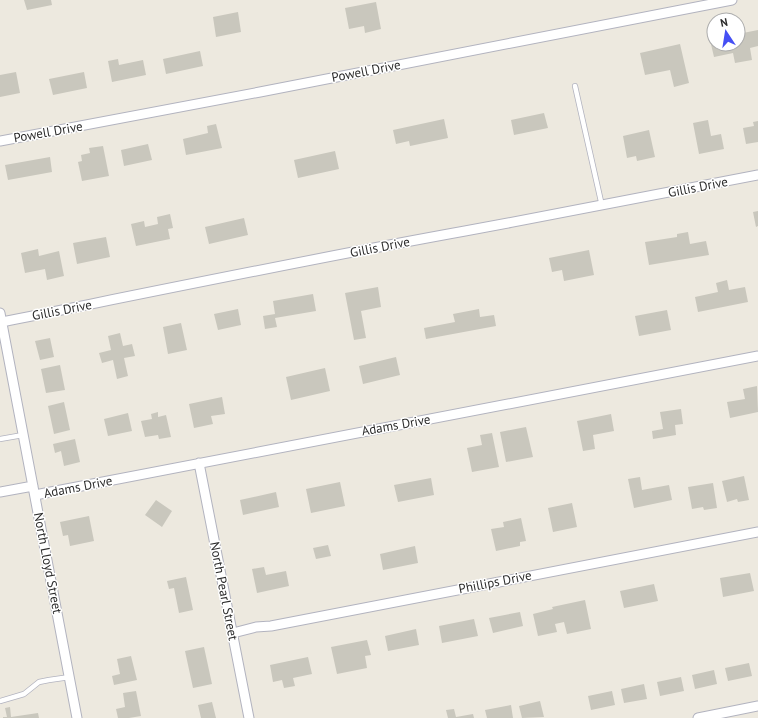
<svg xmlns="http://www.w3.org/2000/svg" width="758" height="718" viewBox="0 0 758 718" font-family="'PT Sans',sans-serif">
  <rect width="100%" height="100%" fill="#ede9df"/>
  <path fill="#c9c7bd" d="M24 0H51L52 5 27 10Z
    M376 2 381 29 365 33 364 26 349 29 345 8Z
    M238 12 241 32 216 37 213 17Z
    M758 30V46L750 48 752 60 735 63 733 53 714 57 710 40 714 39V44H738V34Z
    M680 44 689 83 674 87 670 70 645 75 640 53Z
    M200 51 203 66 166 74 163 59Z
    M118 59 119 65 143 60 146 75 112 82 108 61Z
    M16 72 20 93 0 97V75Z
    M84 72 87 88 53 95 49 79Z
    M544 113 548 128 514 135 511 120Z
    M444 119 448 138 410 146 409 141 396 144 393 130Z
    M708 120 711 136 721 134 724 149 699 154 693 123Z
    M758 121V142L746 144 743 128 754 126 753 122Z
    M216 124 222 148 186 155 183 139 208 133 207 126Z
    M649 130 655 157 637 161 636 156 627 158 623 136Z
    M148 144 152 160 124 166 121 150Z
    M103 146 109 176 82 181 78 162 82 161 81 155 90 153 89 148Z
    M335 151 339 169 298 178 294 160Z
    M50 157 52 172 8 180 5 165Z
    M758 211V226L756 227 753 212Z
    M170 214 173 228 168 229 170 239 136 246 131 224 144 221 145 227 158 224 157 217Z
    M244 218 248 235 209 244 205 227Z
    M688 232 690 244 706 241 709 255 649 265 645 242 677 237V234Z
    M106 237 110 257 77 264 73 243Z
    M38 249 39 256 59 251 64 276 47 280 45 269 25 273 21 253Z
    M589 250 594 275 564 281 562 270 552 272 549 258Z
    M727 280 729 290 745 287 748 302 698 312 695 297 718 292 716 283Z
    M378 287 381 307 361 311 366 338 354 340 345 293Z
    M313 294 316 311 275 318 277 327 265 329 263 316 275 314 273 301Z
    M238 309 241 325 218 330 214 314Z
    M479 309 480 317 494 315 496 326 426 339 424 328 455 322 453 314Z
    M667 310 671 330 639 336 635 316Z
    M181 323 187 350 168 354 163 327Z
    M120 333 123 346 132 344 135 356 124 358 128 376 117 379 113 360 102 363 99 353 111 350 108 336Z
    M50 338 54 357 40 360 35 341Z
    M396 357 400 375 363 384 359 366Z
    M60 365 65 390 46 393 41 369Z
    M325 368 330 391 291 400 286 377Z
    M757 386 758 412 730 418 727 402 745 399 743 389Z
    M222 397 225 414 211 416 213 424 194 428 189 404Z
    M64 402 70 430 54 434 48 406Z
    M681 409 683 424 675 425 676 435 653 439 652 431 663 429 660 412Z
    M158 412V417L166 415 171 437 159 439 158 435 145 437 141 421 152 419 151 414Z
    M128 413 132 431 108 436 104 419Z
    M611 414 614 431 593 435 595 449 583 451 577 421Z
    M526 427 533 457 506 462 500 432Z
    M492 433 499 467 472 472 467 448 482 445 480 435Z
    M75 439 80 462 64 466 61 451 55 453 53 444Z
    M744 476 749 500 738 502 737 499 727 502 722 481Z
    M640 477 642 490 669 485 672 500 634 508 628 479Z
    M431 478 434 495 398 502 394 485Z
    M340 482 345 506 311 513 306 489Z
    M713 483 717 508 704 510 703 507 692 509 688 487Z
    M276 492 279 507 243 515 240 500Z
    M156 500 172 511 162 527 145 515Z
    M572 503 577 527 553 532 548 508Z
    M89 516 94 541 70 546 68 535 63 536 60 522Z
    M521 518 526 541 520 542V546L496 551 491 529 504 527 503 522Z
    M328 545 331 556 316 559 313 548Z
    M415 546 418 563 383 570 380 554Z
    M264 567 266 575 286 571 289 586 257 593 252 569Z
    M750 573 754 591 723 597 720 578Z
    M186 577 193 610 179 613 174 588 169 589 167 581Z
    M654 584 658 601 624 608 620 591Z
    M585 600 591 629 567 634 564 622 555 624 557 632 538 636 533 614 553 609 552 607Z
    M520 612 523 626 493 633 489 618Z
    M474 619 478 636 442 643 439 626Z
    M416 629 419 645 388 651 385 636Z
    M367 640 371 655 365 656 367 668 337 674 331 647Z
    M204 647 212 684 193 688 185 651Z
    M131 656 137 680 114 685 112 676 120 674 117 659Z
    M308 657 312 674 293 678 295 686 284 688 282 680 273 682 270 665Z
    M749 663 752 676 728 681 725 668Z
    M714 670 717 684 695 689 692 675Z
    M681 677 684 691 660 696 657 682Z
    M644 684 647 699 624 703 621 689Z
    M136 691 141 716 129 718H118L116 709 125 707 123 693Z
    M612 691 615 705 591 710 588 696Z
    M540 701 544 717 522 718 519 706Z
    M212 702 216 718H201L198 705Z
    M511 705 513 718H487L485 710Z
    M10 707 11 717 38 713 39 718H3V717H7L5 708Z
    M454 709 456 717 473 714 474 718H448L446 710Z"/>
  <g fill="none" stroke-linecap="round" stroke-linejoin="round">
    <defs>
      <path id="lane" d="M575 86 602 206
        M0 439 23 435
        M0 701 24 694 39 682 49 680 70 677"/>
      <path id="street" d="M0 141 260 92 732 0
        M0 313 77 718
        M2 322C156 291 310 259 465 231 563 213 661 194 758 175
        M199 463 249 718
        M0 492 33 486
        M35 495C276 448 517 402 758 356
        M233 633 256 627 271 626 758 532
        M698 718 758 706"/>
    </defs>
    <use href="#lane" stroke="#b2b3bf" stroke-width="6"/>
    <use href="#street" stroke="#b2b3bf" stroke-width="11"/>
    <use href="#lane" stroke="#fff" stroke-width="4.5"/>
    <use href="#street" stroke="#fff" stroke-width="9"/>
  </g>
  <g text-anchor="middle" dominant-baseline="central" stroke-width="3" stroke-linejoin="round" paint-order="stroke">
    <g font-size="13" fill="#2c2c2c" stroke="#fff">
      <text transform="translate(366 71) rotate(-11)">Powell Drive</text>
      <text transform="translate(48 132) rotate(-10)">Powell Drive</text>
      <text transform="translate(698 187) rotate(-11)">Gillis Drive</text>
      <text transform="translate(380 247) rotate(-11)">Gillis Drive</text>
      <text transform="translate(62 310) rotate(-11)">Gillis Drive</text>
      <text transform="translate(396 425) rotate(-10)">Adams Drive</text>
      <text transform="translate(78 487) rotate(-11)">Adams Drive</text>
      <text transform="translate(48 563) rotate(79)">North Lloyd Street</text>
      <text transform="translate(495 582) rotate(-11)">Phillips Drive</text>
      <text transform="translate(224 591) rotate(79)">North Pearl Street</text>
    </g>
  </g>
  <g transform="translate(726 32) rotate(348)"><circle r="19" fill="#ffffff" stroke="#ababab"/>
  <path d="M0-3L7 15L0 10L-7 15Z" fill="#454ff4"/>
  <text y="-6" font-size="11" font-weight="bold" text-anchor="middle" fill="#2c2c2c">N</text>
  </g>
</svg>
